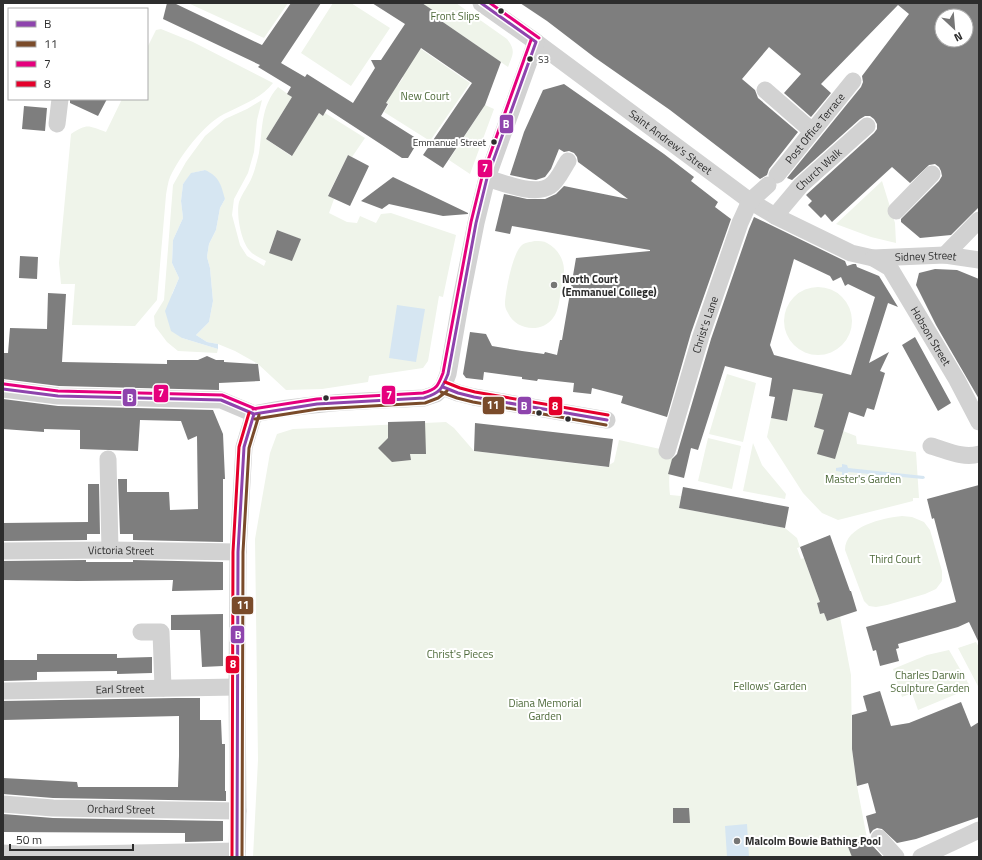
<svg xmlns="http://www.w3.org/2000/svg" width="982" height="860" viewBox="0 0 982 860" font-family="'Titillium Web',sans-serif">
  <rect width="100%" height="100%" fill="#fff"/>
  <path fill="#eff4ea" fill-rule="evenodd" d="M188 3H288L264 38Z
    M333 3H351L390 28 351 86 301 53Z
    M422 3H456L507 39C516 51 513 54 508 67L437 18 439 15Z
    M161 29 193 42 273 83C261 99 241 105 224 114 203 125 180 156 170 177 168 182 167 189 166 195L157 300 135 326 72 325 75 284H61L59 263 71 134C88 123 88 126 106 132L122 99H147V48L156 30Z
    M418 47 470 83 430 141 384 112 389 104 383 101 393 84 398 85 403 78 400 74Z
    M278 87 292 97 266 139 291 156 319 113 323 116 325 113 365 138 352 157 348 155 328 195 334 199 329 213 347 222 357 223 360 216 376 223 381 214 391 213 456 235 443 297 439 296 428 361 423 368 369 376 368 382 322 389 286 390 258 364 235 351 218 344 207 342 196 335 209 322 213 301 210 268 207 257 209 244 216 230 220 208 225 199 205 170 192 173 183 184 181 201 183 218 173 240 172 263 179 278 172 294 182 338 218 349 217 353 178 351 167 342 155 326 154 316 164 300 173 185 186 162 205 136 225 119 247 109 262 100 257 120 254 152 248 173 234 199 232 215 240 245 247 256 264 266 266 261C261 258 253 255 250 251 241 242 236 214 239 202 242 193 249 185 252 177 255 170 257 161 259 153 263 129 260 107 278 87ZM277 230 300 239 292 260 269 252Z
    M485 105 494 109 470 174 449 160Z
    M882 181 895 223 896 243 871 237 836 224Z
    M535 241C539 241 544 241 547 243 557 248 564 259 564 270 564 277 562 285 561 291 559 300 559 310 553 318 541 334 516 330 508 313 506 310 505 307 505 304 505 292 513 253 521 246 524 242 531 242 535 241Z
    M784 321a34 34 0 1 1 68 0a34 34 0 1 1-68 0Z
    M727 374 756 383 743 442 709 434Z
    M794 384 839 395 818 413 814 427 824 430 843 431 856 436 857 444 916 452 919 498H913V501L838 520 822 513 803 493 767 437 771 418 787 421Z
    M446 422 454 428 474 451 606 467 614 462 619 440 674 452C670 468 668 477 670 495L681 496 679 508 785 528 797 538 800 547 797 548 801 559 804 558 820 602 817 603 820 614 824 613 827 621 840 617 851 675 852 749 857 786 867 838 848 847 852 856 253 857 258 760 255 539 270 453 277 434 293 429 316 428Z
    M708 438 741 446 732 489 698 481Z
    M753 443 762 465 786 494 785 499 743 491Z
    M902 516 912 517 924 522 930 530 942 571V581L936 589 925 594 887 605 876 607 869 606 864 601 845 550C845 526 883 518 902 516Z
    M976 642 979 647V688L958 648Z
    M949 650 971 688 918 710 912 693 902 697 893 669 927 655Z"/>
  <path fill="#d6e6f2" d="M205 170C220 177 221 185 225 199L220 208 216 230 209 244 207 257 210 268 213 301 209 322 196 335 207 342 218 344V349L182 338 171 331 165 311 179 278 172 263 173 240 183 218 181 201 183 184 191 173Z
    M397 305 425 309 416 362 389 358Z
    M842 464 847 465 848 468 924 476 925 478 923 479 848 472 847 475H842V472L836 471V468L842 467Z
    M747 824 749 857H727L725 826Z"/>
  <path fill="#7e7e7e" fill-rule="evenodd" d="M167 3H174L262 45 291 3H321L281 63 305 77 307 74 353 103 375 68 371 60H381L405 24 372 3H422L440 15 437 18 501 62 485 105 443 168 423 155 472 83 421 48 386 103 388 104 381 116 419 140 408 158H402L327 109 323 116 319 113 292 156 266 139 292 97 287 94 291 87 258 67 260 65 163 19Z
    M520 3H979V207L951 235 920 238 901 222V219L939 181 942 176 941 171 939 167 935 164 929 165 910 183 892 167 832 222 825 214 821 218 808 205 812 201 806 195 874 133 877 129V124L874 119 870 116H865L860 119 792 180 787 178 861 87 863 82 862 76 909 14 898 5 821 84 831 93 811 117 784 93 801 74 769 47 742 79 755 90 758 98 798 132 769 169 767 175 760 179 670 110 594 57 547 21ZM942 16H966V40H942Z
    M564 84 664 154 694 177 691 181 718 202 715 207 731 219 691 333 667 417 621 403 623 396 592 388 591 394 573 392 574 383 538 379 537 381 522 379V377L484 372 483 380 466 378 463 374 470 332 486 334 492 346 522 351 544 354 545 352 557 355 560 340H562L576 258 650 251V250L512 226 510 234 495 231 504 194 527 199H545L556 194 564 186 628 199 578 162 577 157 574 153 569 151 564 152 559 149 551 169 545 177 536 180 529 179 510 175 524 132 543 90Z
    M70 99H107L98 116 70 103Z
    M24 106 47 108 45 131 22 129Z
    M348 155 369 166 350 206 328 196Z
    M393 177 468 213V214L443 216 389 204 382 209 361 201Z
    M754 217 845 261 847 266 853 264H856L857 267 879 276 898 307 888 303 869 363 889 352 880 371 885 373 874 410 867 408 864 417 849 412 835 459 817 454 824 430 814 427 823 394 793 389 787 421 771 418 775 397 769 396 772 378 725 366 698 450 691 448 684 478 668 474 672 459 677 454 711 339 749 229ZM794 259 830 276 833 281 841 277 845 286 848 284 875 297 851 375 774 355 770 345Z
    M277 230 301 239 292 261 269 253Z
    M20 256 38 257 37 279 19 278Z
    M935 269 957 270 979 279V399L936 325 916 285 919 273Z
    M48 293 66 294 62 362 167 364V360H198L207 356 216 360H224V362L258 364 260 381 219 383V390L59 386 3 379V353H8L10 328 47 329Z
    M915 337 951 403 938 411 902 345Z
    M3 399 58 406 213 410 223 434 225 479H223V542L133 540V534H120L118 479H127V492H169L170 510 198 509 197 436 188 440 181 421 140 420 138 451 80 449V430L44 429V432L3 429Z
    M425 421 426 454H410L411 460 392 462 378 448 388 438V422Z
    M475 423 613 439 609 467 474 451Z
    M88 484H99L100 534H87V540L3 541V523L88 522Z
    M979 485V643L969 622 958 627 898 644 899 648 896 649 899 661 880 666 876 650 873 651 866 627 956 602 934 518 932 519 927 499Z
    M683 487 789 507 785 528 679 508Z
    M830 535 850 591H851L857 611 827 621 824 613 820 614 817 603 820 602 800 547Z
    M86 560V562H133V560L223 562V590L172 591 173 580 77 581 3 580V561Z
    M223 614V666L202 667 200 630H171V615Z
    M37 654H117V658L152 657V673L117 674V671L37 672V680L3 681V660H37Z
    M880 691 891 726 909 723 961 702 971 727 979 722V817L916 839 897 843 882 829 877 828 873 830 870 834 866 816 876 813 868 783 857 786 852 749V715L867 711 863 696Z
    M176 698H200V720H221L222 744H225V791H226V801L53 798 3 794V778L77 782 78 787H178L179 756V716L3 720V701Z
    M673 808H689L690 823H673Z
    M3 814 53 818 223 821V841L185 842V833L3 832Z
    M869 837 871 844 883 857H852L848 847Z"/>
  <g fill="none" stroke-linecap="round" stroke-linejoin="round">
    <g stroke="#d2d2d2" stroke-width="17">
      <path id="s1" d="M481 3 536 42 750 201 775 216 851 253 873 258 945 255 979 260"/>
      <path d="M765 90 812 131"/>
      <path d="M57 124 60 99"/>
      <path id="s2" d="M777 175 853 81"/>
      <path d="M487 178C503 183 535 196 550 186 558 181 563 168 568 161"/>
      <path d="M896 211 932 174"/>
      <path id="s3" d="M775 216 801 185 867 126"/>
      <path d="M945 255 979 220"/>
      <path id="s4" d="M873 258 890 268 957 380 979 422"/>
      <path d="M443 387 458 393 474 397 607 420"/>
      <path d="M3 389 58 396 221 400 254 414"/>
      <path d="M254 414C310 402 367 401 424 398L436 394 443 387 448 374 461 299 476 223 487 178 536 42"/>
      <path d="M931 446C946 450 963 459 979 454"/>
      <path id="s5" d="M667 451 701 336 740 223 750 201 768 185"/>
      <path d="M108 459 110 550"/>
      <path id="s6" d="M3 551 110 550 238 552"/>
      <path d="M141 632H161L163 688"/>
      <path id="s7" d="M3 691 237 687"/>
      <path id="s8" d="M3 804 53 808 238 811"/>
      <path d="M879 838 896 857"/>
      <path d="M3 853 34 855 237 851"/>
      <path d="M237 857 238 811 237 687 238 552 244 447 254 414"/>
      <path d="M921 857 979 830"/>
    </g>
    <defs>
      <path id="bus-1" d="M443 387 458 393 474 397 607 420
        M3 389 58 396 221 400 254 414
        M254 414 317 404 424 398C440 393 442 389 448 374L476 223 487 178 536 42 481 3
        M237 857 238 552 244 447 254 414"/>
      <path id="bus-2" d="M441 392 457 398 473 402 606 425
        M255 419 318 409 425 403 438 398 447 391
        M242 857 243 552 249 448 259 415"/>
      <path id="bus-3" d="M490 3 539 38
        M4 384 58 391 222 395 256 409
        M253 409 317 399 423 393C437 389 438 386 443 373L471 222 482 177 531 40"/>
      <path id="bus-4" d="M445 382 460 388 475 392 608 415
        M232 857 233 552 239 447 249 413"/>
    </defs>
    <use href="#bus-1" stroke="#fff" stroke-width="6"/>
    <use href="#bus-2" stroke="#fff" stroke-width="6"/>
    <use href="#bus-3" stroke="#fff" stroke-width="6"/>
    <use href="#bus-4" stroke="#fff" stroke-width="6"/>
    <use href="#bus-1" stroke="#8e44ad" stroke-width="3"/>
    <use href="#bus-2" stroke="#7a4b2a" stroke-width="3"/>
    <use href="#bus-3" stroke="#e5007d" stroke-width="3"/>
    <use href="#bus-4" stroke="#e4002b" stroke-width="3"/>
  </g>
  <g fill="#2d2d2d" stroke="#fff" stroke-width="1.5">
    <circle cx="501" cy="11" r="3.5"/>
    <circle cx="530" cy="59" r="3.5"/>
    <circle cx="494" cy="142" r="3.5"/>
    <circle cx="326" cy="398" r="3.5"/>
    <circle cx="539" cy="413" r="3.5"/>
    <circle cx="568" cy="419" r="3.5"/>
  </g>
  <g fill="#767676" stroke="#fff" stroke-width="1.5">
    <circle cx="554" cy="285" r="4"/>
    <circle cx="737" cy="841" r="4"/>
  </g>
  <g text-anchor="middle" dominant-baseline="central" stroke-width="4" stroke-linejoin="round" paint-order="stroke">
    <g font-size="10" fill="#2d2d2d" stroke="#fff" text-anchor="start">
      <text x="538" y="59">S3</text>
      <text x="486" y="142" text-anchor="end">Emmanuel Street</text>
    </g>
    <g font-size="11" fill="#4d6939" stroke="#fff">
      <text x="455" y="16">Front Slips</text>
      <text x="425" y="96">New Court</text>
      <text x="863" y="479">Master's Garden</text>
      <text x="895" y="559">Third Court</text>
      <text x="460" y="654">Christ's Pieces</text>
      <text x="930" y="675">Charles Darwin<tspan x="930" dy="13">Sculpture Garden</tspan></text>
      <text x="770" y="686">Fellows' Garden</text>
      <text x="545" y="703">Diana Memorial<tspan x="545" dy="13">Garden</tspan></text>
    </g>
    <g font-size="11" fill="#2d2d2d" stroke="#fff">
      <text stroke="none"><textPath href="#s2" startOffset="60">Post Office Terrace</textPath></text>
      <text stroke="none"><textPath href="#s1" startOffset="235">Saint Andrew's Street</textPath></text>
      <text stroke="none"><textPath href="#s3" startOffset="64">Church Walk</textPath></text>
      <text stroke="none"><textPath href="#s1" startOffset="523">Sidney Street</textPath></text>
      <text stroke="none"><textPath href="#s5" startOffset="132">Christ's Lane</textPath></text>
      <text stroke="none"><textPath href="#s4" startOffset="99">Hobson Street</textPath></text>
      <text stroke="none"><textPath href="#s6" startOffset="118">Victoria Street</textPath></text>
      <text stroke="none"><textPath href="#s7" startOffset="117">Earl Street</textPath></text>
      <text stroke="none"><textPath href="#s8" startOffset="118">Orchard Street</textPath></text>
    </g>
    <g font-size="11" font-weight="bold" fill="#2d2d2d" stroke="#fff" text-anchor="start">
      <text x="562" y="279">North Court<tspan x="562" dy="13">(Emmanuel College)</tspan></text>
      <text x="745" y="841">Malcolm Bowie Bathing Pool</text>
    </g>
  </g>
  <g stroke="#fff" stroke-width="1.5">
    <rect x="499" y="114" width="15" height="20" rx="4" fill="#8e44ad"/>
    <rect x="477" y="159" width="16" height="19" rx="4" fill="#e5007d"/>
    <rect x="153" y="384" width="16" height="19" rx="4" fill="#e5007d"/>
    <rect x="381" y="385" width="15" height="20" rx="4" fill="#e5007d"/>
    <rect x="122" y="388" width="15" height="19" rx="4" fill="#8e44ad"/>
    <rect x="482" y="396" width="23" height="19" rx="4" fill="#7a4b2a"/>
    <rect x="517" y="396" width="15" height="19" rx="4" fill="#8e44ad"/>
    <rect x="548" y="396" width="15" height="20" rx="4" fill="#e4002b"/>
    <rect x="231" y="596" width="23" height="19" rx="4" fill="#7a4b2a"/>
    <rect x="230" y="625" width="15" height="19" rx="4" fill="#8e44ad"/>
    <rect x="225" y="655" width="15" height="19" rx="4" fill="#e4002b"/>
  </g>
  <g font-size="11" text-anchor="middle" font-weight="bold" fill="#fff">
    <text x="506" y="128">B</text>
    <text x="485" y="172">7</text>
    <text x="161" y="397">7</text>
    <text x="389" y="399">7</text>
    <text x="130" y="402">B</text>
    <text x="493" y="409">11</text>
    <text x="524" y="410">B</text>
    <text x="555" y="410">8</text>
    <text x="243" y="609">11</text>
    <text x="238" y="639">B</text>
    <text x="233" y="668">8</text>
  </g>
  <rect width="982" height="860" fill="none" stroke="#2d2d2d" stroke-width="8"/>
  <rect x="8" y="8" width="140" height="92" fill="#ffffff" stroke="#ababab"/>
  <rect x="16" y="21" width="20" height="6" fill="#8e44ad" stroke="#ababab"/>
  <text x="44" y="28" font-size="12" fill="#2d2d2d">B</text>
  <rect x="16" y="41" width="20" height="6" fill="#7a4b2a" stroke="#ababab"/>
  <text x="44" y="48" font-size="12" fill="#2d2d2d">11</text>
  <rect x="16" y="61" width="20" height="6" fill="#e5007d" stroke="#ababab"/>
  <text x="44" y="68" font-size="12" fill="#2d2d2d">7</text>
  <rect x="16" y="81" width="20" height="6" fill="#e4002b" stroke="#ababab"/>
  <text x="44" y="88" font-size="12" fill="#2d2d2d">8</text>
  <g transform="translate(954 28) rotate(154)"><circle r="19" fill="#ffffff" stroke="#ababab"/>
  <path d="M0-3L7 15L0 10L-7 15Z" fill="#767676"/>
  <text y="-6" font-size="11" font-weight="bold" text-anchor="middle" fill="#2d2d2d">N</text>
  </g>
  <path d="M10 844v6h123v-6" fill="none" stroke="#2d2d2d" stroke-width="2"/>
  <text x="16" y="844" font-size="12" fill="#2d2d2d" stroke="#ffffff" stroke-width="3" paint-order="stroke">50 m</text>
</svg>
